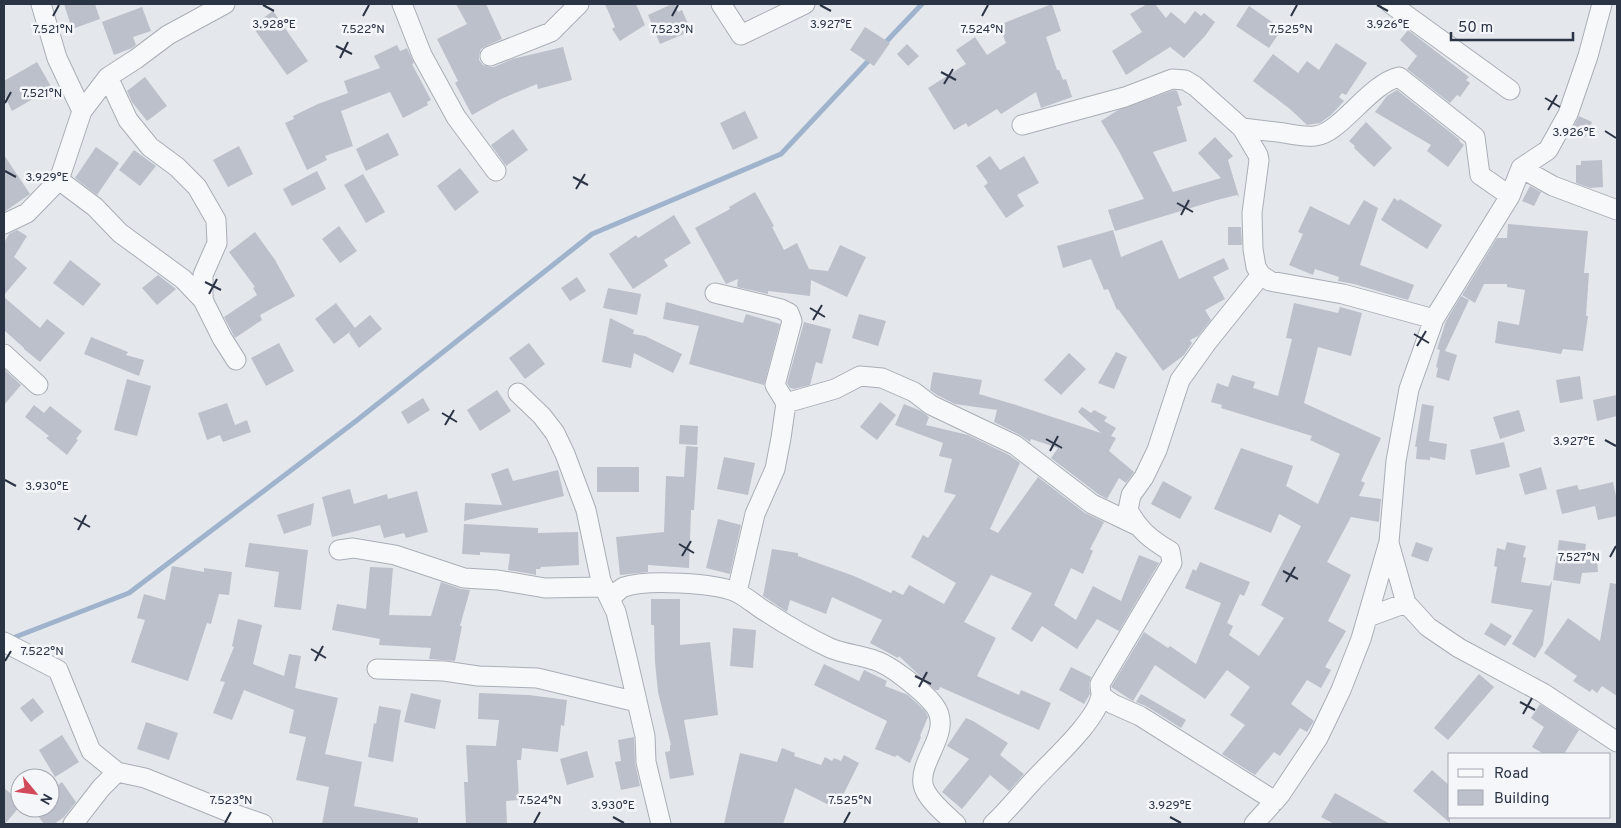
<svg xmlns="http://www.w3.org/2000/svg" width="1621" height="828" viewBox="0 0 1621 828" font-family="Overpass,sans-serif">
  <rect width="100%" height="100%" fill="#e4e7ec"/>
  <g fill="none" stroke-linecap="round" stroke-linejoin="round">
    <path stroke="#9fb4cc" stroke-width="5" d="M883 45 922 4
      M10 639 129 593 356 421 592 234 781 154 872 57"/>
  </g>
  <path fill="#bbc0ca" d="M64 4H95L100 19 72 29Z
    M456 4H486L502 39 486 46 481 49 479 55V60L483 65 489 67H494L512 59 563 47 572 80 538 89 537 84 501 99 472 115 455 83 458 81 437 39 467 24Z
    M605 4H636L645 25 620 41 612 29 615 27Z
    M672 4H675L678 12 682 10 691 31 660 44 648 15Z
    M1052 4 1061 31 1046 37 1057 70H1059L1063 80 1066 79 1072 97 1041 108 1036 92 1001 114 997 109 968 127 966 123 954 130 928 88 966 64 956 50 975 37 987 55 1006 43 999 25Z
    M1147 4H1155L1166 18 1171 12 1185 24 1195 11 1201 16 1204 13 1215 22 1205 36 1184 58 1170 47 1126 75 1112 51 1142 32 1130 14Z
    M1249 6 1282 29 1269 48 1236 26Z
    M142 7 151 31 133 37 136 45 132 48 114 55 102 22Z
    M273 11 308 61 287 75 252 26Z
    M865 27 890 43 874 66 850 50Z
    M1408 30 1469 77 1466 80 1470 83 1460 97 1457 95 1450 103 1407 69 1417 56 1400 40Z
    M1336 43 1367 63 1346 95 1342 93 1339 97 1344 101 1331 115 1320 123 1307 125 1290 109 1253 81 1273 54 1298 73 1307 61 1319 70Z
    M907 44 919 56 908 66 897 54Z
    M397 45 400 51 407 48 414 63 412 64 431 100 427 102 428 105 403 118 390 92 341 111 353 146 325 156 327 160 307 170 285 123 294 119 293 116 318 104 348 93 344 81 380 68 374 56Z
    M37 62 52 88 12 111 4 95V81Z
    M145 77 167 106 147 121 132 102 127 91Z
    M1174 90 1177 91 1182 105 1177 107 1187 141 1153 152 1173 192 1221 178 1198 153 1215 137 1233 156 1228 160 1239 197 1237 195 1217 200 1115 231 1108 210 1144 199 1119 151 1101 121 1118 110Z
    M1397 90 1460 140 1459 141 1464 145 1448 167 1427 151 1431 145 1375 112 1387 96Z
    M745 111 758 138 733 150 720 123Z
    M1579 116 1592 122 1585 137 1571 131Z
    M1366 122 1392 148 1374 167 1354 148 1355 146 1349 141Z
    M513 129 528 150 506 166 491 145Z
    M388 133 399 155 366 171 356 149Z
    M239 146 253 174 228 187 213 160Z
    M96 147 119 163 97 195 75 178Z
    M134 150 156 166 140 186 119 170Z
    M4 155 30 194 4 212Z
    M990 156 1000 170 1024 156 1039 183 1017 195 1024 206 1006 218 984 186 988 183 976 166Z
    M1602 160 1603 187 1590 188 1576 183V165H1581V161Z
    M460 168 479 192 455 211 437 186Z
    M317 171 326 189 292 206 283 189Z
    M363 174 385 212 366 223 344 185Z
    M1530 186 1541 192 1534 206 1522 201Z
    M755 192 774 226 772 227 784 250 797 243 809 269 828 271 840 245 866 257 847 297 811 280 810 296 768 291V294L737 287 738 279 726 284 695 228 730 209 729 207Z
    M1394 198 1398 201 1400 199 1442 225 1427 249 1381 220Z
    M1364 200 1378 208 1360 265 1414 285 1408 300 1354 284 1338 281 1339 277 1315 269 1313 275 1289 265 1303 234 1298 232 1310 206 1349 225Z
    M674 215 691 243 664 260 668 266 633 289 609 254 636 235 638 238Z
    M1508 224 1588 231 1584 273H1589L1586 316H1588L1583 351 1563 349 1561 354 1495 343 1498 321 1519 325 1525 290 1507 287V284H1484L1475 303 1462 295 1497 238H1507Z
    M339 226 357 251 340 263 322 239Z
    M1228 227H1241L1242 245H1228Z
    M17 230 27 236 14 257 27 268 4 295V243L9 234Z
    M1113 230 1121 257 1162 240 1179 279 1224 258 1229 269 1213 277 1225 299 1205 310 1211 320 1198 336 1190 340 1192 343 1184 355 1163 371 1118 309 1117 310 1108 289 1104 290 1091 259 1063 268 1057 246Z
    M255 232 275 260 295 296 260 315 262 320 235 338 224 317 257 295 253 288 255 287 229 252Z
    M70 260 101 284 83 306 53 283Z
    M158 275 176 289 157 305 142 288Z
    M577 277 586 291 570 301 561 288Z
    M608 288 641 294 637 315 603 308Z
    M1461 296 1469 300 1445 351 1457 355 1449 381 1436 377 1438 368 1436 367 1440 350 1437 349 1446 321Z
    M4 297 40 328 47 319 65 333 40 362 24 349V348L4 330Z
    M666 302 743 323 746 314 780 324 764 385 689 364 699 326 663 319Z
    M336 303 355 328 334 344 315 319Z
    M1294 303 1338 313 1340 307 1362 313 1351 356 1318 347 1304 403 1381 438 1361 481 1365 483 1359 496 1381 499 1379 522 1351 517 1327 562 1351 575 1328 621 1346 631 1325 667 1331 670 1321 688 1307 680 1291 704 1314 721 1307 732 1300 728 1280 756 1274 752 1255 775 1222 754 1245 725 1230 715 1250 687 1227 670 1205 699 1155 665 1133 701 1111 687 1144 632 1168 648 1170 646 1196 664 1221 603 1185 588 1193 569 1196 571 1200 562 1250 582 1244 596 1240 594 1227 623 1233 626 1229 635 1259 656 1284 618 1261 605 1301 526 1279 514 1271 533 1214 509 1241 448 1293 466 1286 486 1318 504 1340 454 1310 440 1312 436 1221 408 1222 405 1211 402 1217 383 1228 387 1232 375 1255 382 1253 388 1278 396 1292 339 1286 338Z
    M859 314 886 321 878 346 852 338Z
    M370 315 382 329 359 348 349 333Z
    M610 318 634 330 633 334 645 336 682 354 673 373 634 353 631 368 602 362Z
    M804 322 831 329 822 364 816 362 810 385 794 389 790 388 787 383Z
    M91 337 128 352 126 355 144 360 139 376 84 354Z
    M279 343 294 371 266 386 251 358Z
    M529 343 545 364 525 379 509 358Z
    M1116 352 1127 357 1114 389 1098 383Z
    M1069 353 1086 369 1061 395 1044 380Z
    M4 369 21 385 4 405Z
    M933 372 982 380 979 394 1016 405 1101 433 1078 412 1082 407 1091 413 1094 410 1107 417 1104 421 1116 428 1111 436 1116 438 1109 451 1134 472 1126 483 1119 478 1107 499 1098 494 1051 458 1058 448 1031 439 1030 442 1020 435 994 422 997 410 955 404 937 395 930 390Z
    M1580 376 1583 399 1560 403 1556 380Z
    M127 379 151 386 137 436 114 430Z
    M497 390 511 411 480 431 467 410Z
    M1617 395V416L1597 421 1593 400Z
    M423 398 430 410 408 424 401 412Z
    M880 402 896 415 877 440 860 427Z
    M227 403 235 425 247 420 251 432 223 442 220 435 207 440 198 413Z
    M904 404 921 411 929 417 926 425 968 435 1009 455 1020 463 990 529 998 533 1038 477 1085 513 1104 522 1090 549 1093 551 1083 574 1071 568 1054 605 1076 620 1093 586 1121 601 1139 555 1159 563 1119 631 1097 619 1077 649 1042 626 1032 642 1011 629 1032 593 991 575 964 622 996 638 977 676 1019 695 1021 690 1051 703 1039 730 940 687 939 690H935L899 656 898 658 870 643 882 620 832 597 826 614 790 600 787 612 763 596 772 549 798 553V556L854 576 891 593 893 590 903 595 909 585 944 604 956 583 911 557 923 535 928 538 956 495 944 492 952 459 939 456 943 443 895 425Z
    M1422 404 1434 406 1429 441 1447 444 1445 460 1430 457V460L1416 459 1417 447H1415Z
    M34 405 44 413 50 406 82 431 76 439 78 440 67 455 46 438 49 436 25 417Z
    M1519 410 1525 431 1500 439 1493 417Z
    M680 425 698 426 697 445 679 444Z
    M1504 442 1510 467 1476 475 1470 450Z
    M686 446 698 447 694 510H691L689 568 648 565V572L620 575 616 537 664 532 666 476 684 477Z
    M724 457 755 463 748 495 717 489Z
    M597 467H639V492H597Z
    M1541 467 1547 489 1525 495 1519 474Z
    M508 468 513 481 558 470 564 496 464 521 465 503 502 505 491 474Z
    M1163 481 1192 497 1180 519 1151 504Z
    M1613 482 1617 501V516L1598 520 1595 506 1562 514 1556 490 1577 485 1579 490Z
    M350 489 354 504 387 494 388 499 417 491 428 532 406 538 404 533 384 538 380 525 332 537 322 497Z
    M314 503 311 525 284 534 277 515Z
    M718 519 741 525 730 574 706 568Z
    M464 524 538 528V533L578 532 579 565 541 567 540 569H536V575L532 574 508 570 510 554 480 552V555L462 554Z
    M1559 540 1586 544 1584 560 1597 559 1598 572 1582 573 1580 584 1553 580Z
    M1416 542 1433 548 1428 562 1411 556Z
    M1507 542 1526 546 1523 557 1526 558 1521 582 1549 586 1552 581 1543 645 1535 658 1512 644 1533 610 1491 603 1497 567 1494 566 1497 548 1505 550Z
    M249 543 308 550 301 610 274 607 279 572 245 567Z
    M172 566 204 572V568L232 572 229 595 219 594 211 624 207 623 188 681 131 662 145 620 137 618 144 594 165 600Z
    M370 567 393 568 389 615 431 616 441 582 461 589 470 590 460 626H462L455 661 429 659 431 648 379 645 380 639 332 630 337 604 366 609Z
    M1610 583 1617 584V696L1602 686 1597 693 1592 689 1590 692 1573 681 1577 676 1544 653 1568 618 1600 641Z
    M651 599H680V645L710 642 718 715 684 720 694 775 670 779 665 752 670 751V745H671L658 692 655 662 654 625H651Z
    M238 619 262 625 253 664 284 676 289 654 301 656 295 688 338 698 325 754 362 762 354 806 418 818V824H322L329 787 296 780 306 737 289 733 294 710 244 690 232 720 213 713 225 682 220 681 234 647 232 646Z
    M1491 623 1512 636 1505 646 1484 634Z
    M733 628 756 630 753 668 730 666Z
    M824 664 859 681 864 670 887 681 885 686 908 695 925 711 928 717 920 736 921 737 910 763 904 760 897 755 895 757 875 749 887 721 814 685Z
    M1071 667 1091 677 1089 684 1090 694 1084 704 1059 690Z
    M1479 674 1494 687 1448 740 1434 728Z
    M411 693 441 700 435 729 404 722Z
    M479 693 529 695 567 700 564 726 561 725 558 752 522 748 521 760H517L519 800 506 801 507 824H466L464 782H468L466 745 496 746 499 720 478 719Z
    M1141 694 1186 720 1181 728 1146 706 1136 702Z
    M33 698 44 712 31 722 20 708Z
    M1540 704 1579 730 1564 754H1544L1532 747 1544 727 1531 718Z
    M379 706 401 710 393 762 368 757 374 723 376 724Z
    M966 718 973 721 1008 743 1000 755 1024 774 1009 791 990 775 962 809 942 792 969 759 947 746Z
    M146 722 178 733 169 760 137 749Z
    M62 735 79 762 55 777 39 750Z
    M634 737 635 763 640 786 621 790 615 762 621 761 618 740Z
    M782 748 795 753 794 756 821 765 825 757 832 761 834 758 841 761 844 755 859 763 840 801 834 798 831 806 795 788 783 824H724L740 753 777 762Z
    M587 751 594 777 567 785 560 759Z
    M1432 770 1450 786V823L1413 791Z
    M62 782 76 802 64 817 54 824H44L32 808H50V791Z
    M4 788 20 801V806L5 824H4Z
    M1335 793 1390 824H1334L1321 817Z"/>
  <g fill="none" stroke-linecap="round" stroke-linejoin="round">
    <defs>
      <path id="minor" d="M41 4 57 58 82 111
        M402 4 422 55 456 117 496 171
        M721 4 741 35 805 4
        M1391 4 1510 90
        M490 56 551 32 579 4
        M108 77 128 120 150 147 177 167 197 187 216 220 217 243 203 275V300L222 338 236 360
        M1022 125 1125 97 1172 79 1185 80 1195 86 1242 128 1258 155 1259 160 1252 213 1253 249 1256 267 1261 275 1270 281 1343 294 1434 319
        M1242 128C1256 130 1270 131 1284 133 1294 135 1305 137 1315 136 1340 134 1369 84 1399 77L1475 137 1480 175 1510 196
        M1521 168 1553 186 1617 210
        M59 180 95 207 120 233 183 279 203 300
        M4 224 27 213 59 180 82 111 108 77 136 59 168 35 225 4
        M715 293 781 309 789 313 792 321 775 385 786 403 781 438 775 469 755 514 737 592
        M4 354 38 385
        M518 393 542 416 555 433 565 454 586 510 601 581 616 612 628 662 645 736 646 762 661 824
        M786 403 835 389 860 376 882 378 914 392 931 405 1015 445 1092 504 1136 525
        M1389 543 1406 603 1428 627 1459 648 1543 693 1617 742
        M339 550 353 548 395 555 464 578 498 580 545 588 603 587
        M610 599C614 595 619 589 624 587 647 579 714 583 736 592 747 597 757 607 768 613 788 626 809 638 830 648 844 654 860 655 874 660 891 665 923 691 934 705 954 731 919 759 923 784 925 798 946 815 956 824
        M1368 617 1406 603
        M4 642 58 670 91 751 117 772 145 778 234 814 263 824
        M377 669 444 671 478 676 537 678 637 702
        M1101 696 1113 704 1140 716 1275 801
        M73 824 101 788 117 772
        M993 824C1007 811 1019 796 1032 782 1049 763 1098 720 1101 695 1101 692 1100 687 1100 684L1172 563 1170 551C1150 539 1140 531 1128 510L1131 495 1144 477 1157 450 1180 380 1208 341 1261 275
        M1254 824 1280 795 1318 738 1341 690 1361 639 1389 542 1396 461 1409 389 1434 319 1510 196 1521 168 1548 150 1568 114 1588 56 1602 4"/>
    </defs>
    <use href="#minor" stroke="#a9aeb7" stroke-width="21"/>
    <use href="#minor" stroke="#f7f8fa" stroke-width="19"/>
  </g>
  <path fill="none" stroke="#2b3445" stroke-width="2" d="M263 5 274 11M820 5 831 11M1377 5 1388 11M53 16 59 5M363 16 369 5M672 16 678 5M982 16 988 5M1291 16 1297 5M336 46 352 54M340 58 348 42M941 72 956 80M944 84 953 69M1545 98 1560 107M5 103 11 92M1548 110 1557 95M1605 131 1616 138M5 171 16 177M573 177 588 185M576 189 585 174M1177 203 1193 212M1181 215 1189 200M205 282 221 290M209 294 217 279M810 308 825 317M813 320 822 305M1414 334 1429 343M1417 346 1426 331M442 413 457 422M445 425 454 410M1046 439 1062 448M1605 440 1616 446M1050 451 1058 436M5 480 16 486M74 518 90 527M78 530 86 515M679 544 694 553M682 556 691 541M1610 557 1616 546M1283 571 1298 579M1286 582 1295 567M311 649 326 658M5 661 11 651M315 661 323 646M915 676 931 684M919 687 927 672M1520 702 1535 710M1523 714 1532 698M613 817 624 823M1170 817 1181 823M225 823 231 812M534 823 540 812M844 823 850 812"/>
  <g font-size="12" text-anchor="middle" fill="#2b3445" stroke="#f4f6f9" stroke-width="5" stroke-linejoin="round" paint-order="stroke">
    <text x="1388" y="28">3.926°E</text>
    <text x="274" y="28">3.928°E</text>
    <text x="831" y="28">3.927°E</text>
    <text x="53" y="33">7.521°N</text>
    <text x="363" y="33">7.522°N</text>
    <text x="672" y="33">7.523°N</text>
    <text x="982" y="33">7.524°N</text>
    <text x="1291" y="33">7.525°N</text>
    <text x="42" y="97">7.521°N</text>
    <text x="1574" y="136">3.926°E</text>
    <text x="47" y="181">3.929°E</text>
    <text x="1574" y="445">3.927°E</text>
    <text x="47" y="490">3.930°E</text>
    <text x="1579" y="561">7.527°N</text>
    <text x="42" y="655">7.522°N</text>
    <text x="231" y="804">7.523°N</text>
    <text x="540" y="804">7.524°N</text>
    <text x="850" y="804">7.525°N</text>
    <text x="613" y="809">3.930°E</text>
    <text x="1170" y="809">3.929°E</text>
  </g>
  <rect width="1621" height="828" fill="none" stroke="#2b3445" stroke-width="10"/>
  <rect x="1448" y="753" width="162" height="65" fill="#f4f6f9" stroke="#a4a8b1"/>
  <rect x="1458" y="769" width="25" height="8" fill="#f7f8fa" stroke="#a4a8b1"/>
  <text x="1494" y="778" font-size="15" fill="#2b3445">Road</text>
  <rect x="1458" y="790" width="25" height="15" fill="#bbc0ca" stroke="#a4a8b1"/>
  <text x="1494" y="803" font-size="15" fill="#2b3445">Building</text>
  <g transform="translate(35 793) rotate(119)"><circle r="24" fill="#f4f6f9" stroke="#a4a8b1"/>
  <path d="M0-4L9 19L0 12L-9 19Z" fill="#d1495b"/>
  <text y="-8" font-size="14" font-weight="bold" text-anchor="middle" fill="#2b3445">N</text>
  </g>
  <path d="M1451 32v8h122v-8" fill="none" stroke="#2b3445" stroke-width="2.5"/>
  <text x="1458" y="32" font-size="15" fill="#2b3445" stroke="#f4f6f9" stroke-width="4" paint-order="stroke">50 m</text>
</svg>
